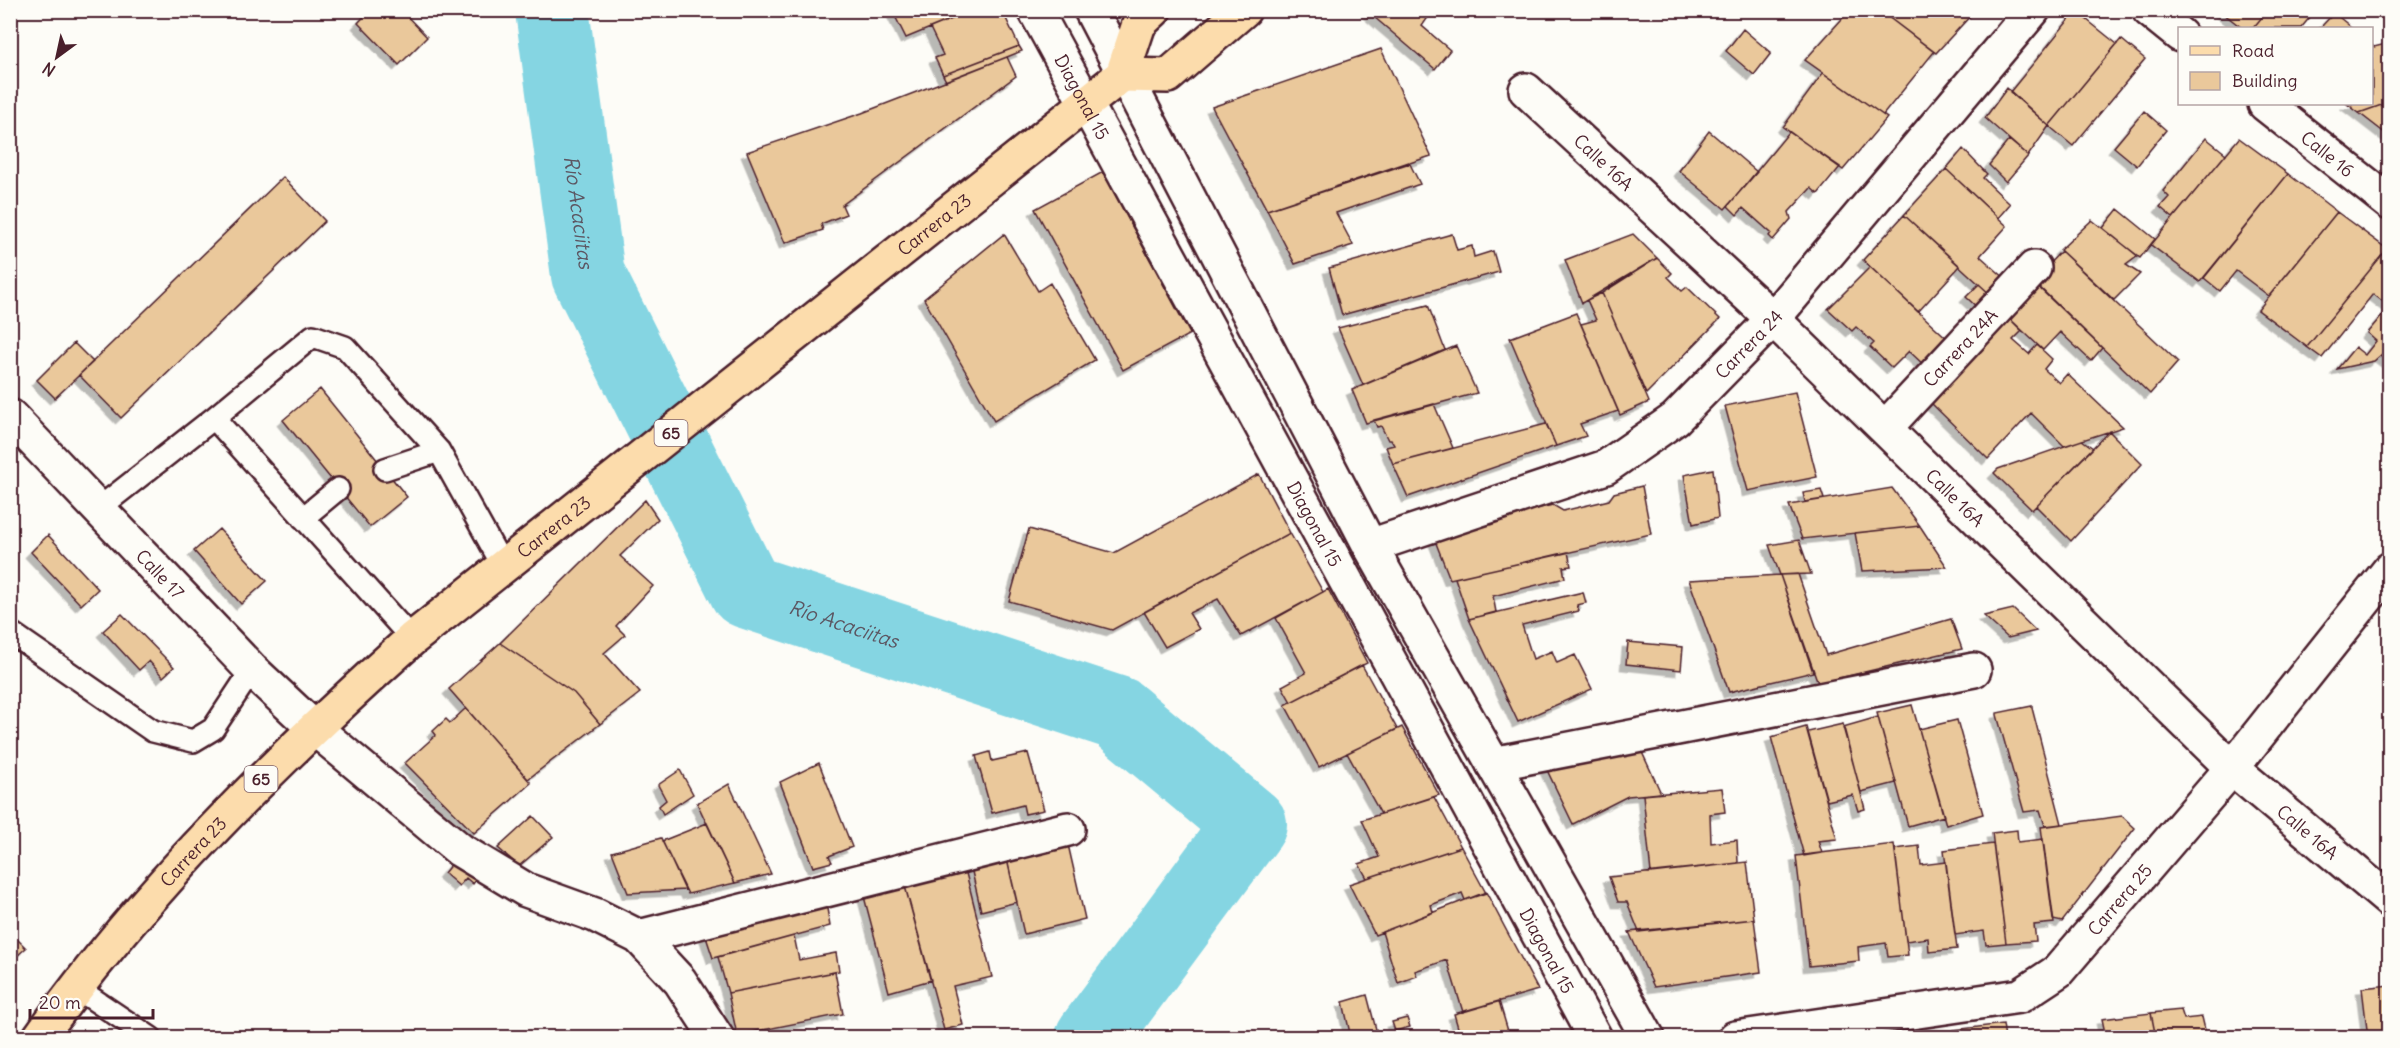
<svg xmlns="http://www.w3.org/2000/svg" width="2400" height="1048" viewBox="0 0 2400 1048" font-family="Delius,sans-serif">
  <defs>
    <filter id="shadow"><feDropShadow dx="-5.5" dy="5.5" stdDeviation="0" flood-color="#0004"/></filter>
  </defs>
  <rect width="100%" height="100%" fill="#fdfcf7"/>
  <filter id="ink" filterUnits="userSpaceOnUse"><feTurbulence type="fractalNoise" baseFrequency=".0167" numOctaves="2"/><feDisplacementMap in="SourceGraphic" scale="12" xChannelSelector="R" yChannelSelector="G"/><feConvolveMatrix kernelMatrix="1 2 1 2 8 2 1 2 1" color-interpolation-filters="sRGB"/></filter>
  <g filter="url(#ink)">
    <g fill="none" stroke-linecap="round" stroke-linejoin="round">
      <path stroke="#85d5e2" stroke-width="74" id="s1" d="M552 10 588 275 746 591 1117 713 1250 824 1092 1038"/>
    </g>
    <path fill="#eac89b" stroke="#4a1f2b" stroke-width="1.5" filter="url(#shadow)" d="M370 10H401L427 37 399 65 358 23Z
      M892 10H974L906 38Z
      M974 10H1002L1019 46 943 75 935 58 943 55 930 28Z
      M1433 10 1422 26 1450 50 1435 69 1367 11Z
      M1850 10H1879L1934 52 1883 115 1805 60Z
      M1879 10H1970L1973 13 1936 53Z
      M2219 10H2268L2253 28H2242Z
      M2268 10H2316L2301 28H2253Z
      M2076 11 2117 44 2049 126 2010 92Z
      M2334 13 2351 27 2350 28H2320Z
      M1743 29 1771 53 1754 75 1726 51Z
      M2121 39 2145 59 2073 146 2049 126Z
      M2390 43V65H2387L2390 67V102L2359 113 2347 104H2372V45L2374 47Z
      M1019 46 1022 51 1007 57 946 81 943 75Z
      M1381 49 1431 156 1267 210 1212 107Z
      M1007 57 1016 76 842 205 846 214 821 224 823 230 785 243 747 152 862 113Z
      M1823 73 1887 118 1843 170 1783 127Z
      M2007 88 2049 126 2028 156 1985 118Z
      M2390 102V137L2359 113Z
      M2144 111 2166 130 2137 166 2114 147Z
      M1709 131 1757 172 1725 209 1679 171Z
      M1789 132 1840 167 1818 194 1811 188 1789 212 1791 219 1773 240 1769 236 1771 233 1743 208 1737 215 1728 206Z
      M2206 138 2226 154 2173 218 2160 207 2169 197 2163 191Z
      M2239 138 2288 174 2200 282 2151 245Z
      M2009 140 2028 156 2006 182 1989 165Z
      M1963 149 1987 174 1983 178 2010 204 1998 218 1946 169Z
      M1409 162 1420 184 1336 213 1353 245 1295 264 1267 210Z
      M1946 169 2007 226 1980 256 2007 280 1992 296 1904 215Z
      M1103 172 1190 334 1123 370 1035 209Z
      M2288 174 2337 212 2269 296 2236 271 2220 291 2204 278Z
      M283 177 325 221 121 418 79 375Z
      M2118 209 2155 239 2140 258 2103 228Z
      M2337 212 2387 249 2307 347 2258 310Z
      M1904 215 1960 266 1918 312 1863 260Z
      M2092 220 2138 256 2126 265 2140 274 2114 300 2060 250Z
      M1004 234 1038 291 1050 283 1095 360 994 421 924 299Z
      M1452 234 1457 250 1472 246 1474 257 1493 251 1499 272 1342 315 1329 268Z
      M1633 234 1657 258 1582 303 1565 260Z
      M2387 249 2390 251V307L2373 294 2322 358 2307 347Z
      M2061 251 2178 362 2150 394 2033 281Z
      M1657 258 1672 273 1668 277 1682 291 1687 287 1720 319 1646 394 1602 293Z
      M1870 267 1950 341 1926 367 1909 351 1892 368 1870 347 1874 343 1856 327 1852 331 1828 309Z
      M1979 284 1992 296 1980 310 1966 297Z
      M2036 285 2102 348 2091 361 2060 332 2043 350 2007 316Z
      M1602 293 1649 402 1620 415 1581 324 1596 320 1587 300Z
      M1428 305 1445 350 1363 385 1338 328Z
      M2389 307 2390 347 2374 361 2337 369 2355 347 2365 355 2376 341 2367 333Z
      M1576 313 1618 411 1580 424 1586 436 1556 446 1510 338Z
      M2007 316 2022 331 2013 340 2029 354 2037 345 2052 359 2044 369 2059 383 2067 374 2123 427 2064 446 2031 413 1988 459 1929 401Z
      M74 343 93 362 55 398 37 380Z
      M1456 346 1477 393 1366 423 1352 390Z
      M2390 347V362H2388L2380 356Z
      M320 389 407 497 370 527 283 420Z
      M1795 392 1817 477 1748 491 1725 406Z
      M1434 404 1453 448 1393 464 1386 447 1394 445 1391 440H1388L1381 426 1377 427 1374 420Z
      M1546 424 1556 446 1408 497 1393 464Z
      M2109 431 2142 464 2071 541 2036 506Z
      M2082 440 2093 448 2032 510 1994 473 1998 469Z
      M1713 469 1718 518 1693 524 1684 475Z
      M1259 474 1290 533 1112 630 1009 601 1029 529 1114 553Z
      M1642 486 1651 534 1481 572 1450 579 1432 533 1553 505 1563 511 1609 500 1614 493Z
      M1892 488 1920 526 1802 539 1789 505Z
      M1821 490 1824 499 1805 502 1803 493Z
      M645 500 658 519 620 556 653 586 616 626 625 635 604 653 640 693 600 724 574 693 500 643Z
      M1920 526 1947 567 1862 571 1855 533Z
      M219 529 267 581 241 604 194 551Z
      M1290 533 1323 592 1241 636 1218 599 1189 613 1199 629 1165 647 1144 612Z
      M48 535 98 589 81 605 31 552Z
      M1799 540 1811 574 1780 575 1769 545Z
      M1568 552 1571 566 1563 567 1565 578 1493 596 1496 612 1469 619 1455 578Z
      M1798 574 1826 655 1951 619 1962 649 1818 683 1780 575Z
      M1780 575 1813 672 1729 692 1689 580Z
      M1328 589 1367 663 1291 702 1282 686 1306 673 1276 618Z
      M1583 592 1586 603 1577 605 1579 611 1522 625 1533 659 1552 651 1557 663 1575 655 1592 689 1518 722 1469 619Z
      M2013 609 2036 631 2008 638 1984 616Z
      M122 614 174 667 163 677 149 661 139 670 103 631Z
      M1628 642 1683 647 1681 670 1626 664Z
      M500 643 574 693 600 724 528 779 449 689Z
      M1362 665 1397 729 1319 767 1285 705Z
      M1912 705 1944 816 1908 826 1877 713Z
      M2032 706V708L2062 824 2045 826 2040 810 2024 812 1997 715V713Z
      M466 708 531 783 474 833 405 763 436 735 433 731 446 719 450 723Z
      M1878 717 1896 783 1861 792 1843 727Z
      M1957 720 1983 814 1946 825 1919 729Z
      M1843 724 1865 809 1858 811 1853 795 1827 801 1808 732Z
      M1402 727 1439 795 1381 814 1347 753Z
      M1806 727 1837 839 1818 841 1822 853 1804 856 1771 737Z
      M1640 748 1661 793 1628 796 1573 824 1545 766Z
      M990 752 992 761 1028 753 1044 810 1025 814 1023 805 992 813 976 756Z
      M819 763 852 847 829 856 832 862 813 867 780 782Z
      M680 770 693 794 663 814 659 806 666 800 658 785Z
      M729 784 771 874 735 883 697 803Z
      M1722 788 1725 812 1710 814 1711 843 1737 840 1738 863 1651 873 1643 795Z
      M1434 797 1461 847 1367 878 1359 864 1379 857 1362 820Z
      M533 816 553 837 519 866 498 848Z
      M2122 816 2135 828 2062 922 2053 920 2041 827Z
      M707 823 735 883 688 894 662 841Z
      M2017 830 2018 842 2043 839 2054 923 2034 925 2036 941 2006 943 1992 833Z
      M661 838 685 890 628 893 612 852Z
      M1067 840 1085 919 1024 934 1006 855Z
      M1894 844 1908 955 1888 957 1886 943 1858 947 1859 961 1809 966 1796 856Z
      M1993 844 2006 943 1986 945 1984 931 1955 935 1944 850Z
      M1919 846 1921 865 1946 862 1957 949 1929 952 1928 938 1906 941 1895 849Z
      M1461 847 1486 893 1465 900 1462 893 1431 905 1433 912 1375 935 1349 884Z
      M1006 855 1017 902 981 911 970 863Z
      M456 858 478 877 473 884 466 878 459 886 444 873Z
      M1747 862 1754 919 1639 932 1627 902H1618L1609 877Z
      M964 865 992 977 953 986 963 1025 944 1030 903 879Z
      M903 879 931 980 889 992 862 889Z
      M1486 892 1538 990 1463 1012 1447 960 1415 971 1417 976 1398 983 1382 932Z
      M825 897 830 926 713 958 704 931Z
      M1754 919 1761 972 1654 987 1629 932Z
      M10 932 26 948 10 962Z
      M794 936 799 960 836 953 839 971 728 993 718 957Z
      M835 972 843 1014 737 1035 728 993Z
      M2390 985V1036L2368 1038 2362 988Z
      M1367 995 1378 1037 1351 1038 1343 1002Z
      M1499 1001 1508 1031 1486 1038H1461L1454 1014Z
      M2181 1010 2184 1019 2202 1017 2207 1038H2156L2151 1013Z
      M2151 1013 2156 1038H2106L2102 1019Z
      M1407 1018 1410 1027 1395 1031 1392 1022Z
      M2003 1024 2005 1038H1955L1954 1030Z"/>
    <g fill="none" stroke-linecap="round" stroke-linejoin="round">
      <defs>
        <path id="lane" d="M214 418 313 336 345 347 439 451 503 566
          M385 469 439 451
          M98 509 214 418 412 639
          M303 518 338 489
          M10 632 153 731 193 741 213 729 252 670
          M75 987 151 1038"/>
        <g id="street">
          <path id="s2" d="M1035 10 1595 1038"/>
          <path d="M1091 10 1370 546 1648 1038"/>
          <path d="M2149 10 2180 35"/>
          <path id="s3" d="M1526 90 1773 319 2232 768 2390 901"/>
          <path id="s4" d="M2265 104 2390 203"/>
          <path id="s5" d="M10 416 252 670 313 727 460 850 526 890 595 915 639 937 680 981 717 1038"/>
          <path id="s6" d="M1885 428 2034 268"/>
          <path id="s7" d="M1370 546 1606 467 1675 419 1773 319 2033 10"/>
          <path d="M1493 764 1974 670"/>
          <path d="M639 937 1068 829"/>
          <path id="s8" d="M1735 1038 2020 996 2058 971 2232 768 2390 569"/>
        </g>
        <g id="primary">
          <path d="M1122 75 1168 76 1244 10"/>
          <path id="s9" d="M39 1038C146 889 275 761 412 639L1122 75 1139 24 1154 10"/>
        </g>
      </defs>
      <use href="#lane" stroke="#4a1f2b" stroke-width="26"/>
      <use href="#street" stroke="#4a1f2b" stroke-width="38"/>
      <use href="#primary" stroke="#4a1f2b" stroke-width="38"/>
      <use href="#lane" stroke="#fdfcf7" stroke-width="21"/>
      <use href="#street" stroke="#fdfcf7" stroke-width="33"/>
      <use href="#primary" stroke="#fcdcac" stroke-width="33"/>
    </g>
  </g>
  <g text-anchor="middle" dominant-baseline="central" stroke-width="6" stroke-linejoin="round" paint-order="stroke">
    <g fill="#fdfcf7" stroke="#806168" stroke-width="1.5">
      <rect x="654.5" y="420" width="33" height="26" rx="4.5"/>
      <rect x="244.5" y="766" width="33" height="26" rx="4.5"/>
    </g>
    <g font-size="16" font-weight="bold" fill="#4a1f2b">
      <text x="671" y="433">65</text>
      <text x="261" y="779">65</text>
    </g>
    <g font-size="18" fill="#4a1f2b" stroke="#fdfcf7">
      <text stroke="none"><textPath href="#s2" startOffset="99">Diagonal 15</textPath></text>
      <text stroke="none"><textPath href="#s4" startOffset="80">Calle 16</textPath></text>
      <text stroke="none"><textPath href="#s3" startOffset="106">Calle 16A</textPath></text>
      <text stroke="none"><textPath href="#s9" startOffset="1214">Carrera 23</textPath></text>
      <text stroke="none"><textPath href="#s7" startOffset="438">Carrera 24</textPath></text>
      <text stroke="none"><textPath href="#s6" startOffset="110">Carrera 24A</textPath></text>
      <text stroke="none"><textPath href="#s3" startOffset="592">Calle 16A</textPath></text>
      <text stroke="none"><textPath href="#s2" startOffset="585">Diagonal 15</textPath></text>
      <text stroke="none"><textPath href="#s9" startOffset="728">Carrera 23</textPath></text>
      <text stroke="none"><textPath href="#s5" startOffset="218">Calle 17</textPath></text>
      <text stroke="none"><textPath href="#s3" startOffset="1078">Calle 16A</textPath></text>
      <text stroke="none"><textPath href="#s9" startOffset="242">Carrera 23</textPath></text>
      <text stroke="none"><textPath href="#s8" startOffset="428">Carrera 25</textPath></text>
      <text stroke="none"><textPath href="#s2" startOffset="1071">Diagonal 15</textPath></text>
    </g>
    <g font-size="20" font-style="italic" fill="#5c5662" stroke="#fdfcf7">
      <text stroke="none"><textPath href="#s1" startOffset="204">Río Acaciitas</textPath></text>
      <text stroke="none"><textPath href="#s1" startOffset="724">Río Acaciitas</textPath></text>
    </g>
  </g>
  <rect width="2400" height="1048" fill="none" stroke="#fdfcf7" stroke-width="36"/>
  <rect x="18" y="18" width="2364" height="1012" fill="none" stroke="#4a1f2b" stroke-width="2" filter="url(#ink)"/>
  <rect x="2178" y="27" width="195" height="78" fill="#fdfcf7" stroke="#b5a4a5" stroke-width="1.5"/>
  <rect x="2190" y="46" width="30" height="9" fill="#fcdcac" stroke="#b5a4a5" stroke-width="1.5"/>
  <text x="2232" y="57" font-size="18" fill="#4a1f2b">Road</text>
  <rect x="2190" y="72" width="30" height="18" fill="#eac89b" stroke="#b5a4a5" stroke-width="1.5"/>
  <text x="2232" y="87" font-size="18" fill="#4a1f2b">Building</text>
  <g transform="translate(57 57) rotate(213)" stroke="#fdfcf7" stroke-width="4.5" paint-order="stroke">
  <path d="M0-4.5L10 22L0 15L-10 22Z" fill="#4a1f2b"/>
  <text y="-9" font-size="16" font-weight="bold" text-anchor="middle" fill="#4a1f2b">N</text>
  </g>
  <path d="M30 1009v9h123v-9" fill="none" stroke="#4a1f2b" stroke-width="3"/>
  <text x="39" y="1009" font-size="18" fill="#4a1f2b" stroke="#fdfcf7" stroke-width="4.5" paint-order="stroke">20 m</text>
</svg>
